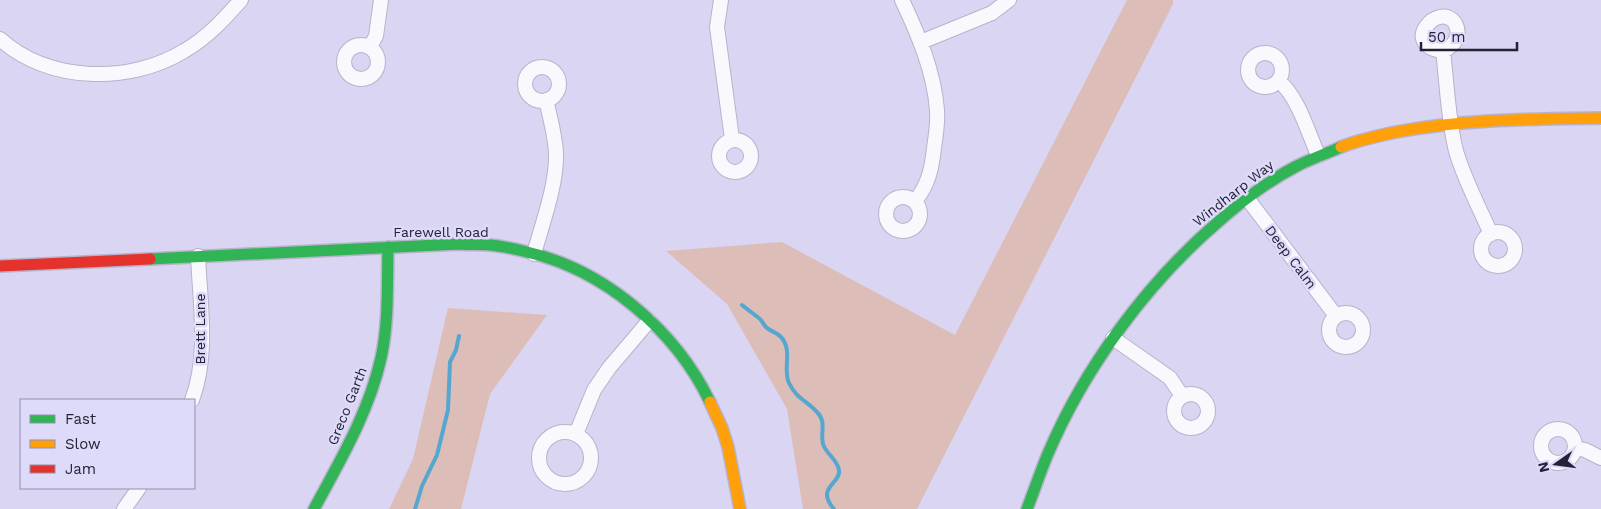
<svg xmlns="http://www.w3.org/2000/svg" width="1601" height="509" viewBox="0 0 1601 509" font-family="'Work Sans',sans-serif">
  <rect width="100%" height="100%" fill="#d9d5f2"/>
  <path fill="#ddbdb8" d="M1127 0H1173V4L917 509H803L787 409 727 304 666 251 782 242 955 335Z
    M448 308 547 315 490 394 461 509H389L413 459Z"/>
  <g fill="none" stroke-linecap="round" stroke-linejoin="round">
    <path stroke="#55a7d0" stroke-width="4" d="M742 305C748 310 754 314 760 319 763 322 764 326 767 328 770 331 776 332 780 336 794 350 782 368 789 383 796 398 807 401 817 412 827 422 820 432 823 444 826 454 837 459 839 470 841 484 815 487 834 509
      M415 509 422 486 437 455 448 410 450 362 456 350 459 336"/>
    <defs>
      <path id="street" d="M721 0 717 27 732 139
        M902 0C918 34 934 71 937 110 938 122 936 135 934 148 932 168 928 186 915 201
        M0 39C49 83 130 84 184 51 207 38 224 19 241 0
        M921 42 992 13 1009 0
        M344 62a17 17 0 1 1 34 0a17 17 0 1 1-34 0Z
        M370 47 376 36 381 0
        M1443 51C1399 46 1438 0 1455 23 1462 36 1454 46 1443 51 1447 84 1448 119 1456 151 1464 179 1479 207 1491 234
        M1248 70a17 17 0 1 1 34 0a17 17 0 1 1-34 0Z
        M525 84a17 17 0 1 1 34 0a17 17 0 1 1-34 0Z
        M1279 81C1298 97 1308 132 1318 155
        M719 156a16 16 0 1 1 32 0a16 16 0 1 1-32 0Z
        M886 214a17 17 0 1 1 34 0a17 17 0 1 1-34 0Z
        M1247 198 1336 316
        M1481 249a17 17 0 1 1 34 0a17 17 0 1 1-34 0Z
        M534 254C542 224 557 185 556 153 555 135 550 117 546 100
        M1329 330a17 17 0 1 1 34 0a17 17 0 1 1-34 0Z
        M1113 338 1170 378 1182 396
        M1174 411a17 17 0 1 1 34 0a17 17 0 1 1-34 0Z
        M192 400C209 355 200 303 198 256
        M1541 446a17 17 0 1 1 34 0a17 17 0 1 1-34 0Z
        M539 458a26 26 0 1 1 52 0a26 26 0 1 1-52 0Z
        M576 434 594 390 609 368 649 321
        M1575 448 1585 450 1601 458
        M124 509 139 488"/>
      <path id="fast" d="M150 259 459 244C469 245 479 244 490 245 502 246 515 249 527 252 605 270 676 331 710 402
        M314 509C340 461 369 412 381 358 389 322 387 284 388 247
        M1027 509C1034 491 1040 473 1047 456 1084 368 1147 283 1218 222 1242 201 1268 181 1295 167 1310 159 1326 154 1341 147"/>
      <path id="slow" d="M1341 147C1358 140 1377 136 1396 132 1463 119 1533 119 1601 118
        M710 402 722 428 728 447 740 509"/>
      <path id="jam" d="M0 266 150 259"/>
    </defs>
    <use href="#street" stroke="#b6b3ca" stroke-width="16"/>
    <use href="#fast" stroke="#b6b3ca" stroke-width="14"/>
    <use href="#slow" stroke="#b6b3ca" stroke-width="14"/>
    <use href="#jam" stroke="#b6b3ca" stroke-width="14"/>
    <use href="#street" stroke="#f9f9fd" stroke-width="14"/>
    <use href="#fast" stroke="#30b455" stroke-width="11"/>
    <use href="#slow" stroke="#ff9f0a" stroke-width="11"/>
    <use href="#jam" stroke="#e5322d" stroke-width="11"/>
  </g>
  <g text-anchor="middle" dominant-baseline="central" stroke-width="5" stroke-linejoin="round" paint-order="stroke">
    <g font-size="14" fill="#252235" stroke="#dddafa">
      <text transform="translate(1233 193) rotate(-38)">Windharp Way</text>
      <text x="441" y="232">Farewell Road</text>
      <text transform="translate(1291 257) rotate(53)">Deep Calm</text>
      <text transform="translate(200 329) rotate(-90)">Brett Lane</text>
      <text transform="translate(347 406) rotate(-68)">Greco Garth</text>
    </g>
  </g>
  <rect x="20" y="399" width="175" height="90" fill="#dddafa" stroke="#9390ab"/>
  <rect x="30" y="415" width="25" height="8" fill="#30b455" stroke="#9390ab"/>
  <text x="65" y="424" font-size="15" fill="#252235">Fast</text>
  <rect x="30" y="440" width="25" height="8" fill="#ff9f0a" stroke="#9390ab"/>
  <text x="65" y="449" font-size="15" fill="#252235">Slow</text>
  <rect x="30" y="465" width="25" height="8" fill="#e5322d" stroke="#9390ab"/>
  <text x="65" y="474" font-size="15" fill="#252235">Jam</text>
  <g transform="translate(1556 464) rotate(256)" stroke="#dddafa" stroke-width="4" paint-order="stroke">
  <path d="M0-4L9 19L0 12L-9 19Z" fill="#252235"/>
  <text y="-8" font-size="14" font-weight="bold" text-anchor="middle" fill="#252235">N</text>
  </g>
  <path d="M1421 42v8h96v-8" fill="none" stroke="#252235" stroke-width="2.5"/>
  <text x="1428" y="42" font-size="15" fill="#252235" stroke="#dddafa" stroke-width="4" paint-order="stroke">50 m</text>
</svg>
